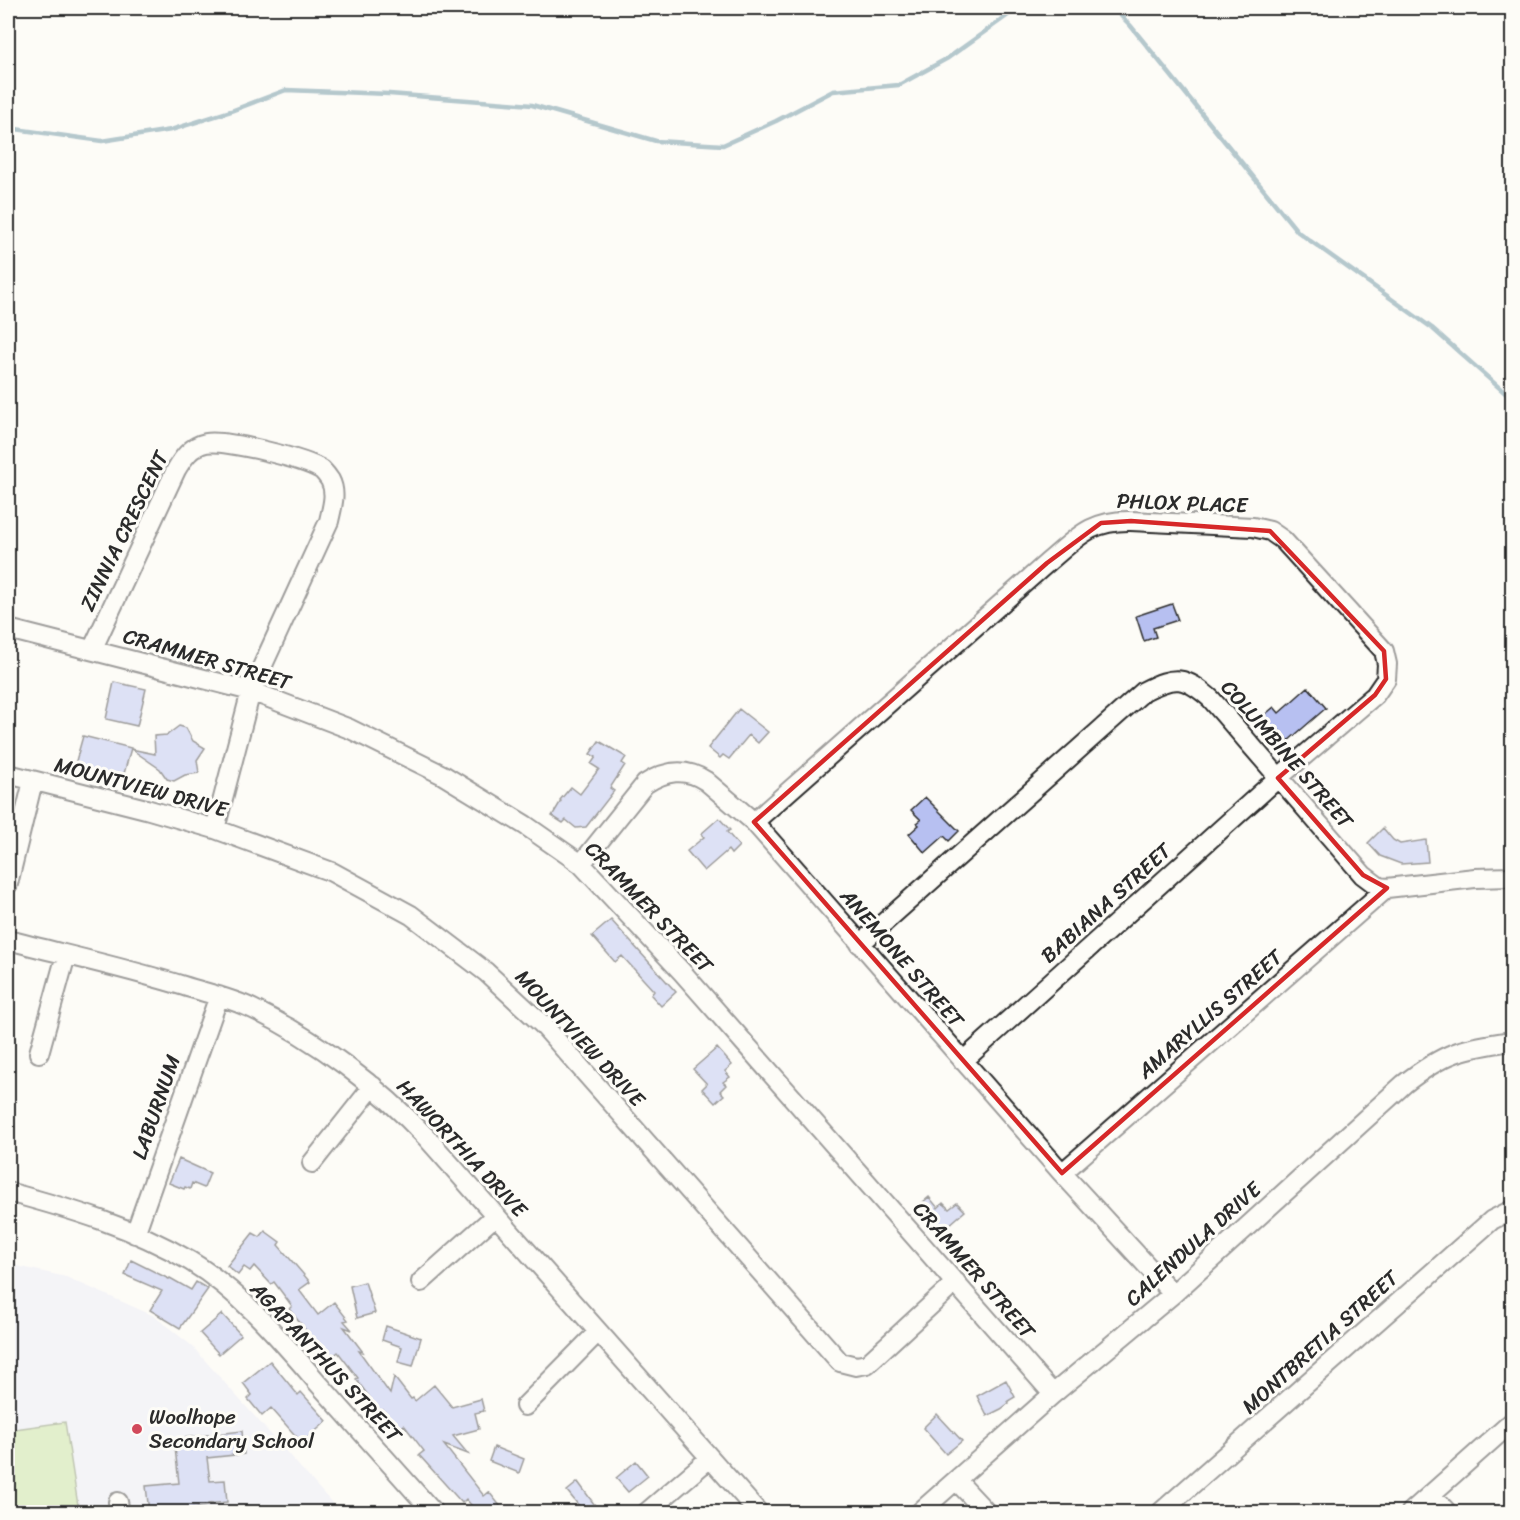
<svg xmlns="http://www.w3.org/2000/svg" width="1520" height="1520" viewBox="0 0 1520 1520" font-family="Sriracha,sans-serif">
  <rect width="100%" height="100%" fill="#fdfcf7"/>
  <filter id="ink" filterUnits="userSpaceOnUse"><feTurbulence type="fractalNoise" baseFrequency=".0167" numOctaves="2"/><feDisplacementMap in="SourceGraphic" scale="12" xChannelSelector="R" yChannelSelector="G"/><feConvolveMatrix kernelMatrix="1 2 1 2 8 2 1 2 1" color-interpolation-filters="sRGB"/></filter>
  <g filter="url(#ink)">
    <path fill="#e8eaf5" d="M8 1264 66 1277 154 1316 192 1346 340 1512H8Z"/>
    <path fill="#c2df97" stroke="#768561" stroke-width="1.5" d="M65 1422 79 1512H8V1430Z"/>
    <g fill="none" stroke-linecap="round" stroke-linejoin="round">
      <path stroke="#5d8998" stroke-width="4.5" d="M1113 8 1130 25 1298 232 1432 328 1512 399
        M8 128 102 141 171 130 231 111 286 90 389 94 532 105 656 141 723 145 776 121 833 91 899 85 948 58 1018 8"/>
    </g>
    <path fill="#b7c0f1" stroke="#2b2b2b" stroke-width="1.5" d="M1172 604 1178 620 1153 628 1156 637 1144 641 1136 616Z
      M114 682 146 689 137 726 106 719Z
      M1308 687 1326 708 1288 741 1276 727 1273 730 1262 717 1274 707 1279 713Z
      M739 709 768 732 758 743 749 735 729 759 723 755 720 758 708 748Z
      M179 726 186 728 193 741 205 748 197 760 199 773 185 775 174 781 167 779 160 769 131 749 155 754 154 736 167 735Z
      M83 736 131 748 122 781 74 768Z
      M599 741 626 757 622 763 625 765 610 788 614 791 586 827 576 828 566 820 563 823 552 816 561 801 560 800 571 787 580 794 599 769 591 764 596 757 590 754Z
      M925 797 959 831 949 841 944 836 925 853 909 834 919 825 917 823 921 820 911 810Z
      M719 818 730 830 727 832 739 846 731 854 728 850 704 871 687 851 704 837 701 834Z
      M1383 828 1393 840 1400 844 1426 840 1428 862 1401 864 1380 856 1368 843Z
      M611 920 676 992 661 1006 651 995 654 991 622 956 615 962 592 936Z
      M717 1048 732 1065 725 1071 730 1077 723 1082 726 1085 720 1091 724 1095 715 1103 702 1089 707 1084 693 1069Z
      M179 1159 210 1173 204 1188 192 1183 190 1189 185 1187 184 1189 169 1183Z
      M929 1197 938 1208 943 1203 949 1209 957 1203 965 1211 940 1233 917 1207Z
      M265 1231 280 1242 278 1245 310 1282 299 1290 318 1315 334 1302 348 1320 344 1321 352 1330 344 1327 363 1352 359 1351 390 1394 394 1377 411 1399 413 1398 415 1401 434 1385 452 1407 481 1399 484 1411 475 1413 479 1429 453 1436 468 1454 444 1445 484 1496 489 1492 505 1512H477L466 1499 462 1503 419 1455 424 1451 404 1425 398 1430 383 1410 380 1412 356 1379 358 1378 338 1352 325 1363 314 1350 318 1346 289 1309 292 1306 274 1282 271 1284 254 1266 250 1271 244 1267 238 1275 227 1266 253 1233 260 1237Z
      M131 1260 169 1279 170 1278 191 1290 196 1282 208 1289 180 1328 150 1310 162 1291 125 1275Z
      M365 1282 375 1313 357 1318 350 1286Z
      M222 1314 241 1335 219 1354 200 1333Z
      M386 1326 421 1338 413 1366 398 1362 402 1347 382 1340Z
      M270 1361 298 1395 301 1392 327 1421 302 1443 271 1408 262 1416 248 1399 252 1395 243 1383Z
      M1006 1380 1015 1397 1008 1401 1009 1403 1001 1409 987 1416 977 1396Z
      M937 1414 962 1441 946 1454 923 1428Z
      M242 1431 244 1454 207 1458 210 1481 225 1480 227 1502 208 1504V1506L149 1512 146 1486 179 1483 174 1439Z
      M494 1447 524 1459 519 1473 489 1461Z
      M636 1461 648 1476 628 1492 616 1478Z
      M578 1482 597 1508 591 1512H584L567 1491Z"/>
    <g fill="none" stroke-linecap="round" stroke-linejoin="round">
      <defs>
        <path id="minor" d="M8 629 251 691 350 729 443 775 525 825 581 864 682 972 1053 1394
          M92 650 176 470C183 458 191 446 206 443 224 439 306 459 322 470 324 472 328 477 330 480 337 493 332 507 329 521L251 691 215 829
          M8 774 146 809 215 829 332 872 411 915 486 972 543 1025 840 1362 856 1366 867 1364 956 1282
          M754 822 1047 563C1077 538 1090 520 1131 521L1253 527 1270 531 1283 540 1384 651 1387 664 1386 679 1375 695 1278 778 963 1061
          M581 864 645 784C665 771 685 767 706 781L754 822 1062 1173 1173 1294
          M8 884 33 781
          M8 940C66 955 125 968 184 986 206 993 231 998 253 1009 317 1040 378 1086 427 1138L758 1512
          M860 944 1144 691C1175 675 1185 676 1211 699L1363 875 1379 887 1387 888 1475 878 1512 877
          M39 1053 66 955
          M312 1163 373 1086
          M1062 1173 1387 888
          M8 1192C71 1209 133 1227 190 1261 241 1292 280 1339 318 1383 356 1426 395 1469 433 1512
          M135 1234 219 996
          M421 1282 495 1216
          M525 1406 598 1332
          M957 1481 986 1512
          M1431 1495 1447 1512
          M118 1502 120 1512
          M647 1512 710 1458
          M920 1512 1053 1394 1173 1294 1404 1084C1445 1052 1462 1048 1512 1041
          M1161 1512 1492 1220 1512 1210
          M1411 1512 1512 1422"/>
      </defs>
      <use href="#minor" stroke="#2b2b2b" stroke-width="22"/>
      <use href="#minor" stroke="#fdfcf7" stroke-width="18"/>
    </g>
  </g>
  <path d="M0 0H1520V1520H0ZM1131 521 1270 531 1384 651 1386 679 1375 695 1278 778 1363 875 1387 888 1062 1173 754 822 1047 563 1101 523Z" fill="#fdfcf7" fill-opacity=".55" fill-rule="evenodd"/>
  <path fill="none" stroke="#d62828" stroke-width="4.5" stroke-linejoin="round" d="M1131 521 1270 531 1384 651 1386 679 1375 695 1278 778 1363 875 1387 888 1062 1173 754 822 1047 563 1101 523Z"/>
  <circle fill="#d1495b" stroke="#fdfcf7" stroke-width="2" cx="137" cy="1429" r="6"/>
  <g text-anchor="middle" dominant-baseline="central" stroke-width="6" stroke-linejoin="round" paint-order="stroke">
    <g font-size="21" fill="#2b2b2b" stroke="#fdfcf7">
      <text transform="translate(1182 503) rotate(2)">PHLOX PLACE</text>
      <text transform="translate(124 531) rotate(-64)">ZINNIA CRESCENT</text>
      <text transform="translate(207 659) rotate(16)">CRAMMER STREET</text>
      <text transform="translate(1287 754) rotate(49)">COLUMBINE STREET</text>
      <text transform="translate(141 787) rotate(15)">MOUNTVIEW DRIVE</text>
      <text transform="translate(1106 903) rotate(-42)">BABIANA STREET</text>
      <text transform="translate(649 907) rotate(46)">CRAMMER STREET</text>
      <text transform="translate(902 958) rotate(49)">ANEMONE STREET</text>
      <text transform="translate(1210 1014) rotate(-41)">AMARYLLIS STREET</text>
      <text transform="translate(580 1038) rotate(47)">MOUNTVIEW DRIVE</text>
      <text transform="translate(156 1107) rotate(-71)">LABURNUM</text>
      <text transform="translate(462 1148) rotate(47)">HAWORTHIA DRIVE</text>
      <text transform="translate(1193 1244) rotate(-42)">CALENDULA DRIVE</text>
      <text transform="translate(974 1270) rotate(49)">CRAMMER STREET</text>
      <text transform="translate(1320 1342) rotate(-42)">MONTBRETIA STREET</text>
      <text transform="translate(326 1362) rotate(47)">AGAPANTHUS STREET</text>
    </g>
    <g font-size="21" fill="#2b2b2b" stroke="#fdfcf7" text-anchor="start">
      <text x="149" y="1417">Woolhope<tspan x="149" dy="24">Secondary School</tspan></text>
    </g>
  </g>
  <rect width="1520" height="1520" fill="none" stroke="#fdfcf7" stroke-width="30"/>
  <rect x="15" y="15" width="1490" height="1490" fill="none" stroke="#2b2b2b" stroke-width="2" filter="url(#ink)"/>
</svg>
